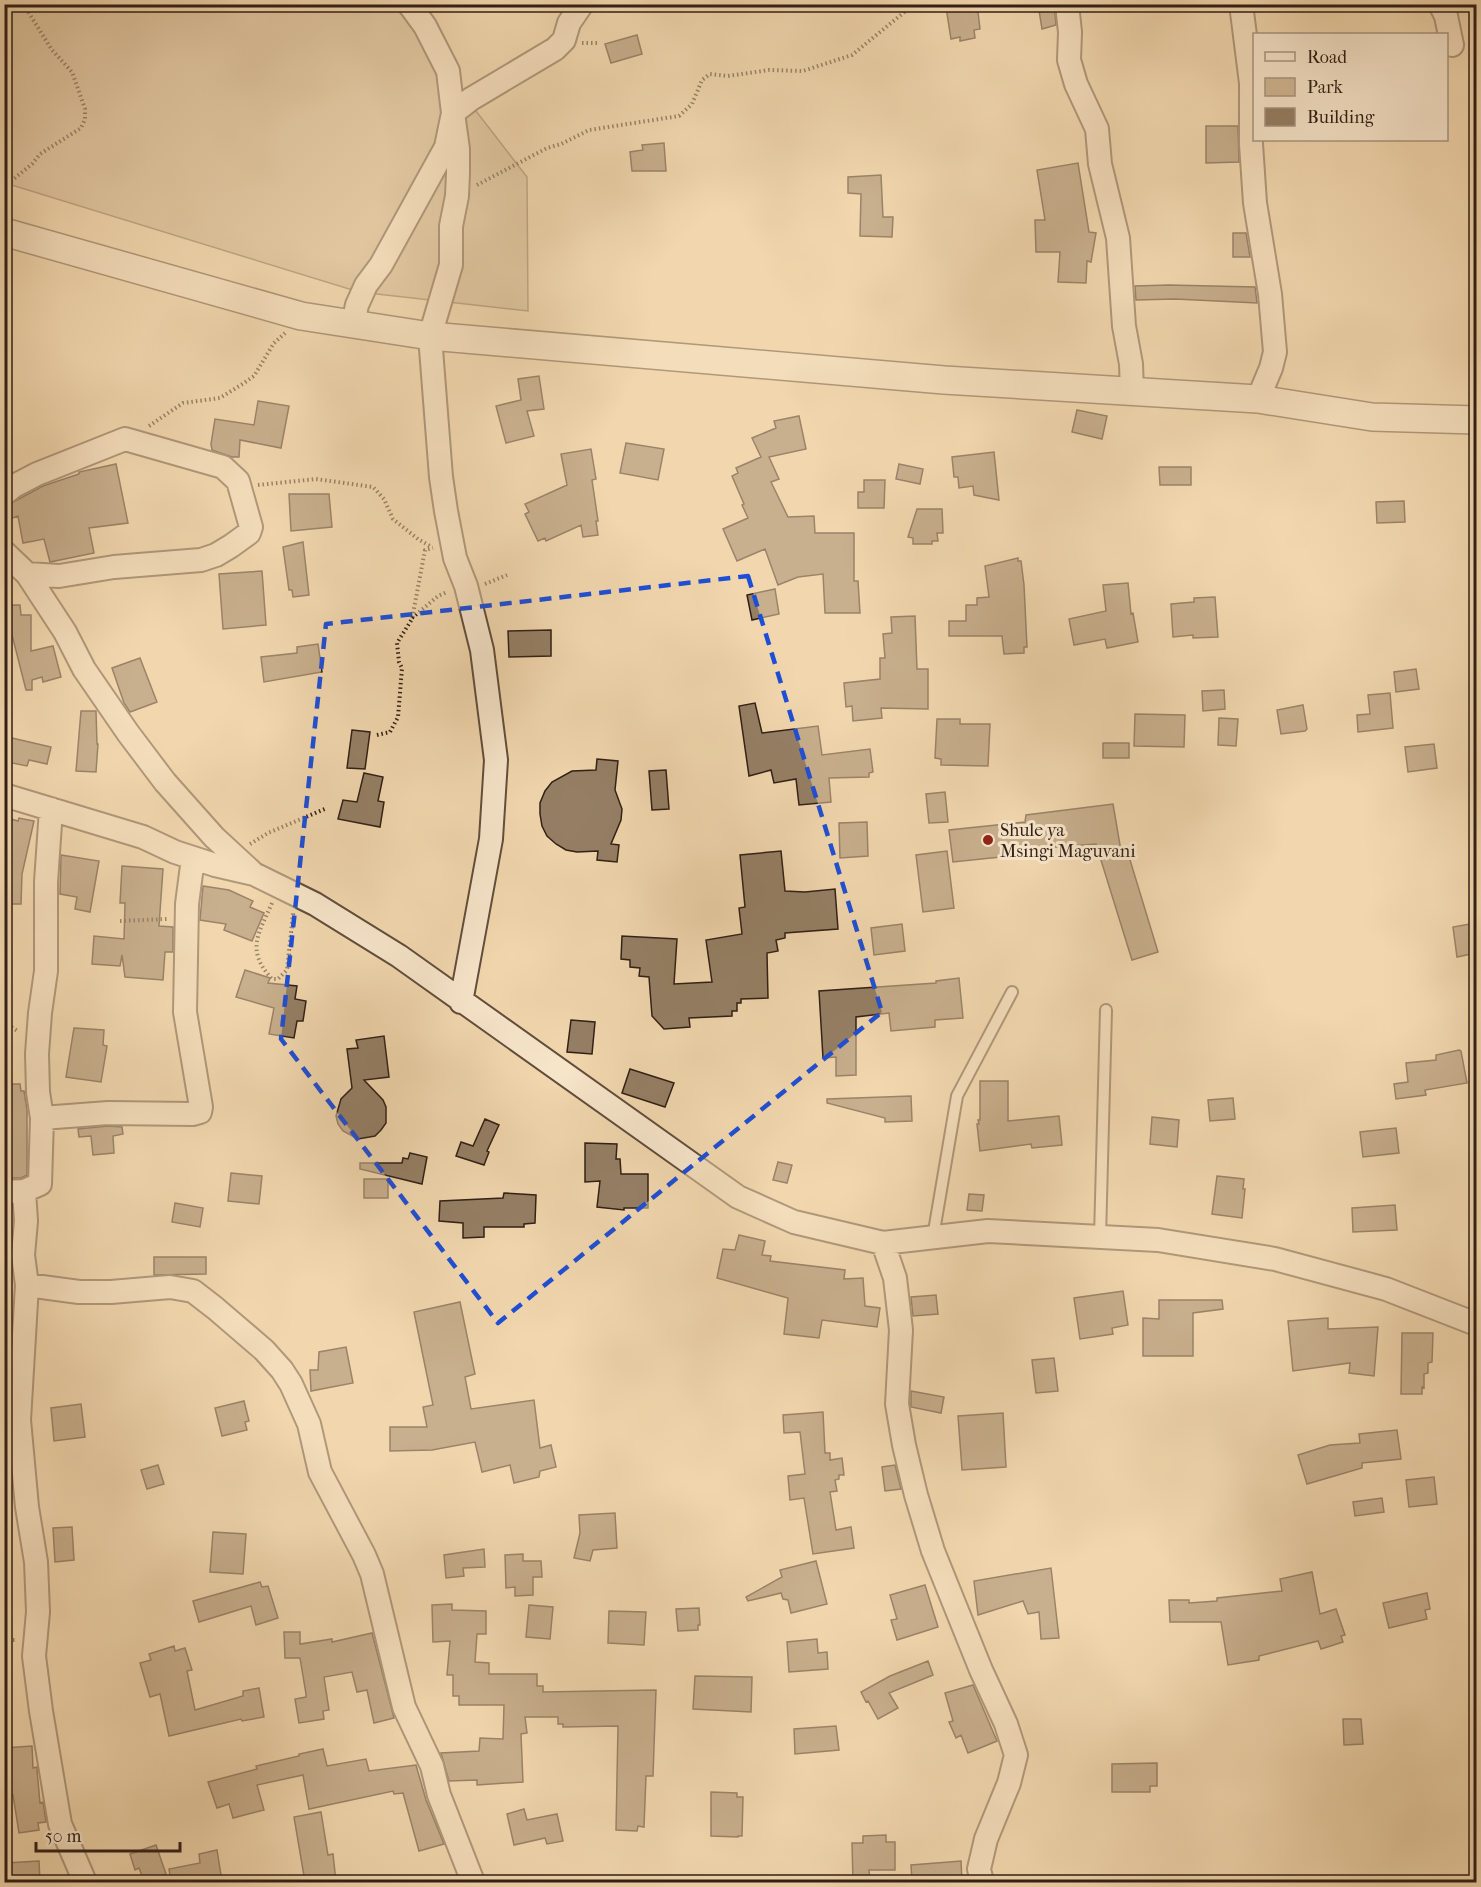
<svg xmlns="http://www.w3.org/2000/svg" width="1481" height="1887" viewBox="0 0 1481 1887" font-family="'IM FELL French Canon',serif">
  <rect width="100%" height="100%" fill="#f2d7ae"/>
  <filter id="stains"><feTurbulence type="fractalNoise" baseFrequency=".00333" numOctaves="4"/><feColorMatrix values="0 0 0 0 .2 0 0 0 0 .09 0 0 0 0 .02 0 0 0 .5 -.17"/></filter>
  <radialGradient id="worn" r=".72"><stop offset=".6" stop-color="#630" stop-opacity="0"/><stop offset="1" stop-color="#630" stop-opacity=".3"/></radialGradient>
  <path fill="#d1b894" stroke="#816c55" stroke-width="1.5" d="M4 5H394L527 177 528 311 359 292 5 183Z"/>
  <path fill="#957f65" stroke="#311f16" stroke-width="1.5" d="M961 4H977L980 29 974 30 975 38 960 41V37L951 39 946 7Z
    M1038 4H1054L1056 25 1042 29Z
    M637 35 642 54 611 63 605 44Z
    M1206 126H1238L1239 162 1206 163Z
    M664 143 666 171H632L630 152 643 150 642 145Z
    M1078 163 1089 232 1096 233 1091 262 1087 261 1086 283 1058 282 1060 252H1036L1035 220H1045L1037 170Z
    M881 175 883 217H893L892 237 860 236 861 194 848 193V177Z
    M1233 233H1246L1250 257H1233Z
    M1169 285 1255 287 1257 303 1175 299 1136 300 1135 286Z
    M539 376 544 409 527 411 534 436 506 443 496 406 521 400 518 379Z
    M258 401 289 406 281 448 240 440 239 457H232L212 450 211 444 215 419 254 425Z
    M1077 410 1107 416 1102 439 1072 432Z
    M799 416 806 449 769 457 779 479 771 482 788 517 814 516 815 533H854V581H858L860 613H825L823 574 798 577 778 585 765 549 737 561 723 529 748 518 742 505 744 504 732 476 738 473 736 468 761 457 752 438 776 428 774 421Z
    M626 443 664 449 658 480 620 473Z
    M591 449 596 479 592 480 598 521H596L598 535 583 537 581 525 546 541 545 538 538 541 525 514 529 512 525 504 567 485 561 454Z
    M994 452 999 500 974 495 973 486 959 488 958 477H954L952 457Z
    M116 464 128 523 89 528 94 553 50 562 44 539 23 543 18 516 4 521V507L43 486 79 474V472Z
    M899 464 923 469 920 484 896 479Z
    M1159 467H1191V485H1160Z
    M864 480H885L884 508H858V492H864Z
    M289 494H329L332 527 291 531Z
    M1404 501 1405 522 1377 523 1376 502Z
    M917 509H942L943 533H937L938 541H932V544H913V538L908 537Z
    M303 542 309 595 293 597 292 590H289L283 547Z
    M1018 558V561H1021L1024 585 1027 647H1024V653L1004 654 1002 636H949V621H966V605H977V598L989 597 985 566Z
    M262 571 266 625 223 629 219 574Z
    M1128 583 1131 614 1133 613 1138 642 1107 648 1105 639 1074 645 1069 619 1106 611 1103 585Z
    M775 589 779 614 752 620 747 595Z
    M1215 597 1218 637 1193 638V635L1173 637 1171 604 1194 602V598Z
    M4 605H20L21 615H31V651L53 646 61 677 43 682 42 677 32 680V690H26L11 631H4Z
    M915 616 917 669H928V709L881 708 882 718 853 721 852 706 846 707 844 683 880 679V658H885L883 634 892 633 891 617Z
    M551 630V656L509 657 508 631Z
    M318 644 322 672 264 682 261 657 297 653V647Z
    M140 658 157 702 130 712 124 703 112 668Z
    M1416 669 1419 689 1396 692 1394 672Z
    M1224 690 1225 709 1203 711 1202 691Z
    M1390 693 1393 728 1358 732 1357 715 1370 714 1368 695Z
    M755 703 762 733 818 726 822 755 870 749 873 772 869 773V777L829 778 831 802 799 805 796 779 774 783 771 770 749 776 739 706Z
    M1303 705 1307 729 1305 731 1281 734 1277 710Z
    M81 711H96L97 744H98L96 772 76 771Z
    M1135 714 1185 715 1184 747 1134 746Z
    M1219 718 1238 719 1236 746 1218 745Z
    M937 719H960V724H990L988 766 941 765V759L935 758Z
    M352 730 370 732 365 769 347 768Z
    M12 738 51 747 47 764 29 760 27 766 7 762Z
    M1103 743H1129V758H1103Z
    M1434 744 1437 768 1408 772 1405 747Z
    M597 759 618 761 615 790 622 809 621 820 611 844 619 845 617 862 597 860 598 851 577 852 566 850 556 844 547 836 542 826 540 814V803L545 791 552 782 572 771 596 770Z
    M666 770 669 809 652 810 649 771Z
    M364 773 383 777 378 801 384 802 380 827 338 819 343 800 357 802Z
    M945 792 948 822 929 823 926 794Z
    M1113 804 1121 851 1127 850 1158 952 1132 960 1096 844 1017 850 1018 852 1010 853V856L953 862 949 830 1025 822 1026 815Z
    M4 817 18 821 19 818 34 821 22 874 21 904H4Z
    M867 822 868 856 840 858 839 823Z
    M781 851 785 891 805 892 835 889 838 929 785 933V938L776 940 778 951 767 953 768 998 741 999V1003H737V1011H732V1016L689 1018 690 1027 664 1029 652 1016 649 977 639 976 640 968 630 967V960L621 959 622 936 677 939 674 984 712 982 706 940 742 934 739 908 745 907 740 855Z
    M947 851 954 908 923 912 916 855Z
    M61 855 99 861 90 912 75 909 77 897 60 894Z
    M122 866 163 869 159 926 173 927V952H165L163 980 125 977 122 955 120 966 92 964 94 936 124 939 125 903H120Z
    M203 886 229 890 253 901 250 907 264 913 252 941 224 930 226 924 200 920Z
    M1476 923V953L1457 957 1453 927Z
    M902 924 905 951 874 955 871 928Z
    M245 970 270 978 268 983 297 986 295 999 306 1001 303 1021H297L294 1038 269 1034 274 1008 236 997Z
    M959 978 963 1018 935 1020V1027L891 1031 889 1013 856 1017V1075L836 1076V1057L823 1058 819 991 936 983V981Z
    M571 1020 595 1022 592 1054 567 1052Z
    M74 1028 104 1030 103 1045 107 1046 101 1082 66 1077Z
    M384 1036 389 1077 364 1080 383 1100 386 1107V1123L381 1130 375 1136 358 1139 343 1131 338 1124 336 1116 341 1099 352 1088 347 1049 358 1048 356 1040Z
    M1459 1050 1461 1051 1467 1083 1425 1090 1426 1095 1396 1099 1394 1084 1408 1082 1406 1063 1436 1060V1055Z
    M630 1069 674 1083 665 1107 622 1093Z
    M980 1081H1008V1121L1059 1116 1062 1145 1032 1148 1031 1144 980 1151 977 1124H979L978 1120H980Z
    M4 1084H20L21 1091H24L27 1110V1175L21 1178H10L4 1158Z
    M911 1096 912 1121 885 1122V1118L827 1103V1099Z
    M1233 1098 1235 1119 1210 1121 1208 1100Z
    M1152 1117 1179 1120 1177 1147 1150 1144Z
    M485 1119 499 1125 487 1151 489 1152 484 1165 456 1156 461 1142 473 1146Z
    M108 1126 122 1127 123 1134 113 1136 114 1153 93 1155 91 1136 79 1137 78 1129Z
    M1396 1128 1399 1153 1363 1157 1360 1132Z
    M585 1143 617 1144 616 1159H620L621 1174H648V1208H624V1210L597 1207 600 1181 585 1182Z
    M410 1153 427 1157 422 1184 360 1169V1163H402L403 1158 408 1159Z
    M778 1162 792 1165 787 1183 773 1180Z
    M231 1173 262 1176 259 1204 228 1201Z
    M1217 1176 1244 1179 1243 1189H1245L1242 1218 1212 1214Z
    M364 1179H388V1198H364Z
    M504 1193 536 1195 535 1223 524 1224V1227H484V1237L463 1238V1223L439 1221 440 1201 503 1198Z
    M969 1194 984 1195 982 1211 967 1210Z
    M175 1203 203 1208 200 1227 172 1222Z
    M1395 1205 1397 1230 1353 1232 1352 1208Z
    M739 1235 765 1241 762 1255 771 1256 770 1261 845 1270 844 1279 863 1278 865 1306 880 1308 877 1327 822 1320 819 1338 784 1334 788 1298 717 1278 723 1249 735 1250Z
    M154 1257H206V1274L154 1275Z
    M1123 1291 1128 1325 1112 1328 1113 1334 1080 1339 1074 1298Z
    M936 1295 938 1314 913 1316 911 1297Z
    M1159 1300H1222L1223 1309 1193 1313V1356H1143V1318L1159 1319Z
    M460 1302 475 1374 465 1377 471 1409 534 1400 540 1448 551 1445 556 1467 540 1471 539 1477 514 1483 510 1465 482 1472 475 1442 432 1450 390 1451V1427H427L423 1407 433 1405 414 1312Z
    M1328 1318V1329L1378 1327 1374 1376 1349 1373 1350 1363 1293 1371 1288 1321Z
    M1402 1333H1433L1432 1362 1428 1363V1373L1424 1374V1388L1422 1387V1394H1401Z
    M346 1347 353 1383 311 1391 310 1370H318L319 1352Z
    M1054 1358 1058 1391 1036 1393 1032 1360Z
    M911 1391 944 1397 941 1413 911 1407Z
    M244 1401 249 1421 245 1422 247 1430 222 1436 215 1408Z
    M81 1404 85 1437 54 1441 51 1408Z
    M823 1412 825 1453H830V1460L842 1458 844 1475H839V1479L835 1480 837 1491 830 1492 836 1530 851 1527 854 1548 813 1554 804 1498 790 1500 788 1476 805 1474 800 1432 784 1433 783 1415Z
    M1003 1413 1006 1467 962 1470 958 1416Z
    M1397 1430 1401 1459 1362 1463V1468L1307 1484 1298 1455 1330 1445 1360 1443 1359 1434Z
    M158 1465 164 1484 147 1489 141 1470Z
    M895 1465 901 1489 885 1491 882 1467Z
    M1434 1477 1437 1504 1409 1507 1406 1480Z
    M1382 1498 1384 1512 1355 1516 1353 1502Z
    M615 1513 617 1548 593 1550 590 1561 574 1558 580 1533 579 1515Z
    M72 1527 74 1560 55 1562 53 1528Z
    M213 1532 246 1534 243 1574 210 1572Z
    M484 1549 485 1567 463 1568 464 1576 446 1578 444 1555Z
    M523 1554V1561H541L542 1577H533V1595L515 1596V1587L506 1588 505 1555Z
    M816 1561 827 1604 791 1613 788 1600 783 1599 781 1593 748 1601 746 1597 782 1577 780 1570Z
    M1051 1568 1059 1638 1041 1639 1039 1612 1028 1614 1023 1601 978 1615 974 1581Z
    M1312 1572 1320 1614 1336 1609 1345 1635 1341 1636 1343 1642 1321 1649 1318 1641 1259 1656V1660L1228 1665 1221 1622H1170L1169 1600H1189V1603L1217 1601V1598L1282 1591 1280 1579Z
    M260 1582 262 1587 268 1586 278 1618 256 1625 251 1606 199 1622 193 1601Z
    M925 1585 938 1627 897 1640 891 1620 897 1619 890 1595Z
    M1427 1593 1430 1609 1425 1610 1427 1619 1389 1628 1383 1603Z
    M452 1604V1610L486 1611V1634H477L475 1662 489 1663V1674H537V1686H543V1692L656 1690 653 1776H646L644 1827 638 1826 637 1831 616 1830 618 1726 563 1727V1724H558V1717H525L527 1733 521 1734 523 1782 477 1785V1780L449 1781 441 1753 479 1751 480 1738 503 1739 504 1705H459V1696H453V1675H447L450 1641 433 1642 432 1605Z
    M529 1605 553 1607 550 1639 526 1637Z
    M699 1608 700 1625H698V1630L678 1631 676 1609Z
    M609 1611 646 1612 644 1645 608 1643Z
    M284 1632H300V1644L332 1639V1642L372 1633 394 1718 374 1723 367 1690 357 1692 352 1672 324 1677 329 1710 323 1711 324 1719 299 1723 295 1699 306 1697V1694L300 1658H285Z
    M817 1639 818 1653 827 1652 828 1669 789 1672 787 1642Z
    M174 1646 175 1651 185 1648 192 1670 187 1671 195 1710 243 1696V1691L259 1688 264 1717 242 1721 241 1719 169 1736 160 1694 150 1697 140 1663 151 1660 149 1654Z
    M928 1661 933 1675 889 1693 898 1708 878 1719 868 1701 866 1702 861 1692 890 1676Z
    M695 1676 752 1677 751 1712 693 1709Z
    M973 1685 997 1741 968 1753 961 1735 956 1738 949 1722 953 1721 945 1693Z
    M1343 1719H1361L1363 1744 1344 1745Z
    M836 1726 839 1750 795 1754 794 1729Z
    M32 1746 33 1768 37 1767V1770L40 1803 43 1802 46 1822 38 1823 39 1830 19 1833 13 1795 4 1796V1748Z
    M323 1749 327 1766 366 1759 369 1771 416 1765 426 1800 444 1844 419 1851 403 1793 394 1794 393 1791 309 1809 303 1775 257 1785 264 1810 233 1818 229 1804 217 1808 208 1782 257 1769 256 1766 299 1756V1754Z
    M1157 1763V1786H1150V1792H1112V1764Z
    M711 1792 737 1793V1797H743L742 1836H738V1837L711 1836Z
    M524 1809 527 1820 557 1814 563 1841 547 1844 545 1838 514 1845 507 1814Z
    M321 1812 328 1855 333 1854 336 1882H305L294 1817Z
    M886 1835V1842H895V1870H869L870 1882H853L852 1843H863V1836Z
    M156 1845 166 1874 144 1881 139 1868 135 1870 130 1854Z
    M217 1850 221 1875 183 1882H171L169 1869 200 1863 199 1854Z
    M39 1861 40 1882H7L6 1863Z
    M961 1861 962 1882H912L911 1865Z"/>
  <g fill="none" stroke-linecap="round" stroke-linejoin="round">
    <defs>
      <path id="service" d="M933 1237 957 1096 1012 992
        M1100 1237 1106 1010"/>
      <path id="minor" d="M1067 4 1070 32 1069 60 1076 84 1097 129 1100 164 1118 238 1124 326 1131 364 1132 391
        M1241 4 1251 83V144L1255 203 1270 294 1275 352 1271 368 1258 399
        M1440 4 1446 16 1452 45
        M353 324 357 305 366 285 381 265 446 147 453 113 448 71 425 26 409 4
        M4 494 14 486 37 474 125 439 223 467 238 481 251 527 249 533 231 546 216 555 201 560 114 567 59 576 27 574
        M4 552 27 574 65 632 84 669 128 733 165 782 214 837 254 874 315 904 399 956 738 1197 794 1222 883 1243 988 1231 1158 1240 1275 1259 1386 1289 1476 1324
        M4 795 143 837 175 852 215 865 254 874
        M461 1002 491 839 496 760 482 650 466 586 455 558 446 511 441 477 430 336 451 265V226L457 196 458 173V149L453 113 471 99 555 49 564 40 569 23 582 4
        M42 1118 108 1113 193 1114 200 1112 201 1107 185 1012 187 904 193 858
        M24 1191 26 1221 23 1255 27 1285 19 1420 27 1507 36 1562 38 1612 34 1656 41 1711 60 1824 85 1882
        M4 1192 24 1191 40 1184 42 1118 38 1092 37 1054 40 1013 46 971V882L51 809
        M883 1243 895 1278 901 1330 897 1404 904 1445 916 1495 933 1551 981 1670 1006 1724 1016 1755 1009 1783 986 1839 979 1869 982 1882
        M27 1285 79 1292H111L170 1287 193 1291 215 1308 264 1350 282 1370 291 1384 309 1424 320 1472 364 1555 372 1574 404 1707 432 1766 439 1795 473 1882"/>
      <path id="tertiary" d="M4 232 301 316 430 336 944 380 1258 399 1372 417 1476 420"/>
    </defs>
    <use href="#service" stroke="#614d3c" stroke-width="14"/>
    <use href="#minor" stroke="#614d3c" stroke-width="26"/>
    <use href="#tertiary" stroke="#614d3c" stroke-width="30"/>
    <path stroke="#311f16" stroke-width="4" stroke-dasharray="1.5 3" stroke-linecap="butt" d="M582 43H599
      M477 185 547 148 561 144 589 130 679 116 692 104 702 80 710 74 728 76 769 70 803 71 852 55 913 5 926 4
      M4 187 32 164 40 154 81 128 85 119V109L72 72 52 50 27 10 22 4
      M149 426 183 403 220 398 244 383 254 376 274 343 285 333
      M258 485 316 479 373 487 384 499 393 519 418 539 432 547
      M485 584 507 575
      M412 618 438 596 447 592
      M377 735 390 732 398 717 402 668 399 662 397 643 412 619 425 550 433 548
      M250 844 268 833 327 808
      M272 903C259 933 245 950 272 979H278L287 970 293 913
      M120 921 167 919
      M4 1022 19 1032
      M4 1640H16"/>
    <use href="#service" stroke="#f7e5ca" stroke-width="10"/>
    <use href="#minor" stroke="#f7e5ca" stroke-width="22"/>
    <use href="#tertiary" stroke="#f7e5ca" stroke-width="27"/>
  </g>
  <path d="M0 0H1481V1887H0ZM748 576 882 1012 498 1323 281 1039 326 624Z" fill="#f2d7ae" fill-opacity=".55" fill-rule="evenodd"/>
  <path fill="none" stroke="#1d4ed8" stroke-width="4.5" stroke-dasharray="12 8" stroke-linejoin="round" d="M748 576 882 1012 498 1323 281 1039 326 624Z"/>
  <circle fill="#8f2418" stroke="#f7e5ca" stroke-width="2" cx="988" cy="840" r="6"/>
  <g text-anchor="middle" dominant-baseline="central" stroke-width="6" stroke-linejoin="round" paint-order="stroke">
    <g font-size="18" fill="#311f16" stroke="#f7e5ca" text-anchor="start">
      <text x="1000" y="830">Shule ya<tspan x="1000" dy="21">Msingi Maguvani</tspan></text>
    </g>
  </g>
  <rect width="1481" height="1887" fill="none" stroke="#f2d7ae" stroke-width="24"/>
  <rect x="6" y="6" width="1469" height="1875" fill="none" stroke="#311f16" stroke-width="3"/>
  <rect x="12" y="12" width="1457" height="1863" fill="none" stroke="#311f16" stroke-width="1.5"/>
  <rect x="1253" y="33" width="195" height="108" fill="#f7e5ca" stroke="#a89682" stroke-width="1.5"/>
  <rect x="1265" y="52" width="30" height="9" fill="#f7e5ca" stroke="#a89682" stroke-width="1.5"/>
  <text x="1307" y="63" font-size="18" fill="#311f16">Road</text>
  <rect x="1265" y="78" width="30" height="18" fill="#d1b894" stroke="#a89682" stroke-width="1.5"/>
  <text x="1307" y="93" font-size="18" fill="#311f16">Park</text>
  <rect x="1265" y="108" width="30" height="18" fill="#957f65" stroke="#a89682" stroke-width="1.5"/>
  <text x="1307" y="123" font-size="18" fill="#311f16">Building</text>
  <path d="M36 1842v9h144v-9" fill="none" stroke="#311f16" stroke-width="3"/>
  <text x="45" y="1842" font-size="18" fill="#311f16" stroke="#f7e5ca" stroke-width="4.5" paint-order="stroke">50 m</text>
  <rect width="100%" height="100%" filter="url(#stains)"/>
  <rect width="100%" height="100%" fill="url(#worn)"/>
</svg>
